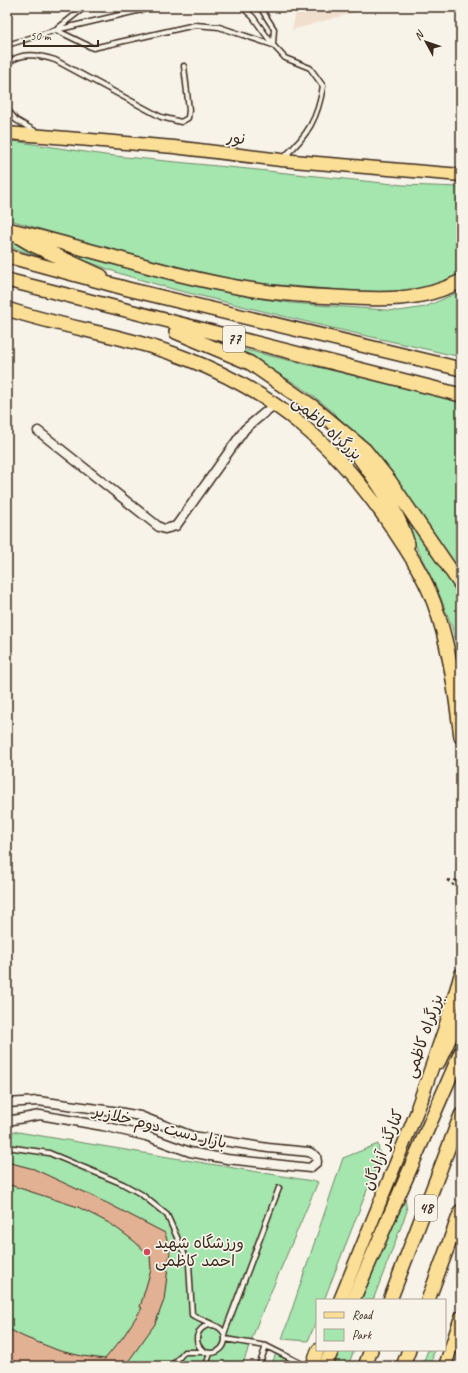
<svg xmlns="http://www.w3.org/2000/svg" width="468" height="1373" viewBox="0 0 468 1373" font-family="Caveat,'Playpen Sans Arabic',sans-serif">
  <rect width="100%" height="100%" fill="#f7f3e8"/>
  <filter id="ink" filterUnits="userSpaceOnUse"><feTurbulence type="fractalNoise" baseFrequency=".025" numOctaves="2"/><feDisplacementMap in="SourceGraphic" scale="8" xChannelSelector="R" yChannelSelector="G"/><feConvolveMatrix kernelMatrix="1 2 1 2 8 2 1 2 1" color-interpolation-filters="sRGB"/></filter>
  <g filter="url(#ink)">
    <path fill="#f1dfce" d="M297 7H374L292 30Z"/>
    <path fill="#a5e5ae" stroke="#708866" d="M7 140 105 155 248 169 403 185 461 187V275C429 287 412 292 378 293L240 282 97 246 7 219Z
      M7 238 75 268 7 246Z
      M60 251 250 297 291 303 399 311 425 307 461 291V357L336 329 176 290 121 274Z
      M216 343 461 401V576C419 518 381 454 327 407 295 379 255 361 216 343Z
      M382 476 461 595V667L452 627 440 596Z
      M12 1131 318 1182 258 1322 242 1366H7V1133Z
      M378 1144 380 1157 324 1300H317V1319L308 1341 282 1339 343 1158Z
      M405 1199 407 1211 373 1300H361Z
      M339 1350H354L348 1366H332Z
      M428 1350H434L431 1366H422Z
      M276 1353 291 1362 289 1366H271Z"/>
    <path fill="#e2b193" stroke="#3b2a1e" d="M7 1162 34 1169 109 1204 165 1233 170 1251 164 1300 155 1324 125 1366H7V1328L24 1337 60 1351 82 1356 105 1359 123 1337 142 1308 140 1307 151 1270 150 1256 134 1241 111 1224 78 1207 7 1184Z"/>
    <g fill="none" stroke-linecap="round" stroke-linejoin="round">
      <defs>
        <path id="service" d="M242 7 253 17 273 45 285 58 310 68 323 86C318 118 308 135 284 157
          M260 7 274 29 273 44
          M58 28 85 7
          M56 30 93 48 195 25 219 27 273 45
          M7 45 56 30 154 7
          M7 64C21 51 39 55 55 60L161 117 181 122 188 118 189 110 184 66
          M7 109 16 120 35 131
          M7 1147 49 1153 123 1184 141 1194 167 1215 189 1264 192 1315 214 1325
          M197 1339a14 14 0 1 1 28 0a14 14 0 1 1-28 0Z
          M224 1334 279 1188
          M225 1339 266 1346 306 1366
          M172 1366 184 1352H205
          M206 1366 210 1353
          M259 1366 266 1346"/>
        <path id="minor" d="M38 431 159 527 165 529 176 526 245 429 275 404
          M7 1103 38 1101 113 1111 140 1116 192 1136 268 1148 309 1152 316 1156 317 1162 310 1168 227 1159 190 1152 146 1136 103 1126 40 1115 7 1121"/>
        <path id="primary" d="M7 133 174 147 281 160 461 175
          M439 1062 461 1015
          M340 1300 422 1099
          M312 1366 318 1350
          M445 1366 461 1317"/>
        <path id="trunk" d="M7 229C90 248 170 277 255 290 282 294 309 296 336 297 379 300 422 302 461 281
          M14 234 31 244 101 276
          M7 256 128 289 461 369
          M7 280 461 395
          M7 309C65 328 128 336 185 358 276 393 337 446 391 526 407 550 424 575 434 603 450 646 455 692 461 737
          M176 332 250 363 312 406 365 450 389 480 461 585
          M347 441C371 473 396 505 408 544
          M418 1107 445 1029 461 975
          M353 1300 461 1052
          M390 1300 461 1115
          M428 1300 461 1211
          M325 1366 332 1350
          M365 1366 371 1350
          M403 1366 409 1350"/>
      </defs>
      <use href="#service" stroke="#3b2a1e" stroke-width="7"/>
      <use href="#minor" stroke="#3b2a1e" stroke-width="11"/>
      <use href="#primary" stroke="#3b2a1e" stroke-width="15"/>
      <use href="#trunk" stroke="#3b2a1e" stroke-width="16"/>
      <path stroke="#3b2a1e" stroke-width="2" stroke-dasharray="3 3" stroke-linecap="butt" d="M447 880 461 891
        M448 880 461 881"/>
      <use href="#service" stroke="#f7f3e8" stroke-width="4"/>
      <use href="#minor" stroke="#f7f3e8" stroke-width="8"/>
      <use href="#primary" stroke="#fbdf96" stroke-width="12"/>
      <use href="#trunk" stroke="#fbdf96" stroke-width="13"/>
    </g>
  </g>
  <circle fill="#d1495b" stroke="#f7f3e8" stroke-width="1.5" cx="147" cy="1252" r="4"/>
  <g text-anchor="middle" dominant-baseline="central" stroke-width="3.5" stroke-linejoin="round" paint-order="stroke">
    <g fill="#f7f3e8" stroke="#73665b" stroke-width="1">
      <rect x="223" y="326" width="22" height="26" rx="3"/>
      <rect x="415" y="1195" width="22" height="26" rx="3"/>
    </g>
    <g font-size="15" font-weight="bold" fill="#3b2a1e">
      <text x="234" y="339">77</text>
      <text x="426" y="1208">48</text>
    </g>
    <g font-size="16" fill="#3b2a1e" stroke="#f7f3e8">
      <text transform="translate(236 138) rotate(7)">نور</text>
      <text transform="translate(327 428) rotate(42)">بزرگراه کاظمی</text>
      <text transform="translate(424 1036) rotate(-71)">بزرگراه کاظمی</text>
      <text transform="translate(160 1127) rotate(14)">بازار دست دوم خلازیر</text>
      <text transform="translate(383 1150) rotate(-68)">کنارگذر آزادگان</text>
    </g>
    <g font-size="16" fill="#3b2a1e" stroke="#f7f3e8" text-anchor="start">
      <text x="155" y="1243">ورزشگاه شهید<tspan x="155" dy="18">احمد کاظمی</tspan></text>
    </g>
  </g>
  <rect width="468" height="1373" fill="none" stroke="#f7f3e8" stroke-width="24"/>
  <rect x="12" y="12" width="444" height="1349" fill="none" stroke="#3b2a1e" stroke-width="1.5" filter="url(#ink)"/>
  <rect x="316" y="1299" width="130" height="52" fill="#f7f3e8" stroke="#aca397"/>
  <rect x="324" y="1312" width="20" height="6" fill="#fbdf96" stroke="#aca397"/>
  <text x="352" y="1319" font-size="12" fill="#3b2a1e">Road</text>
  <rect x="324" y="1329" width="20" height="12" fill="#a5e5ae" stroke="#aca397"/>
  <text x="352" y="1339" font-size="12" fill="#3b2a1e">Park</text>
  <g transform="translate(426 42) rotate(310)" stroke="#f7f3e8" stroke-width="3" paint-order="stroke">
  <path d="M0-3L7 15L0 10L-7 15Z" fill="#3b2a1e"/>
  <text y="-6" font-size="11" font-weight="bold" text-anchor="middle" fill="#3b2a1e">N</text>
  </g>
  <path d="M24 40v6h74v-6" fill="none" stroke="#3b2a1e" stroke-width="2"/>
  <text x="30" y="40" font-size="12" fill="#3b2a1e" stroke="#f7f3e8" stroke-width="3" paint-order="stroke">50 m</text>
</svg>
